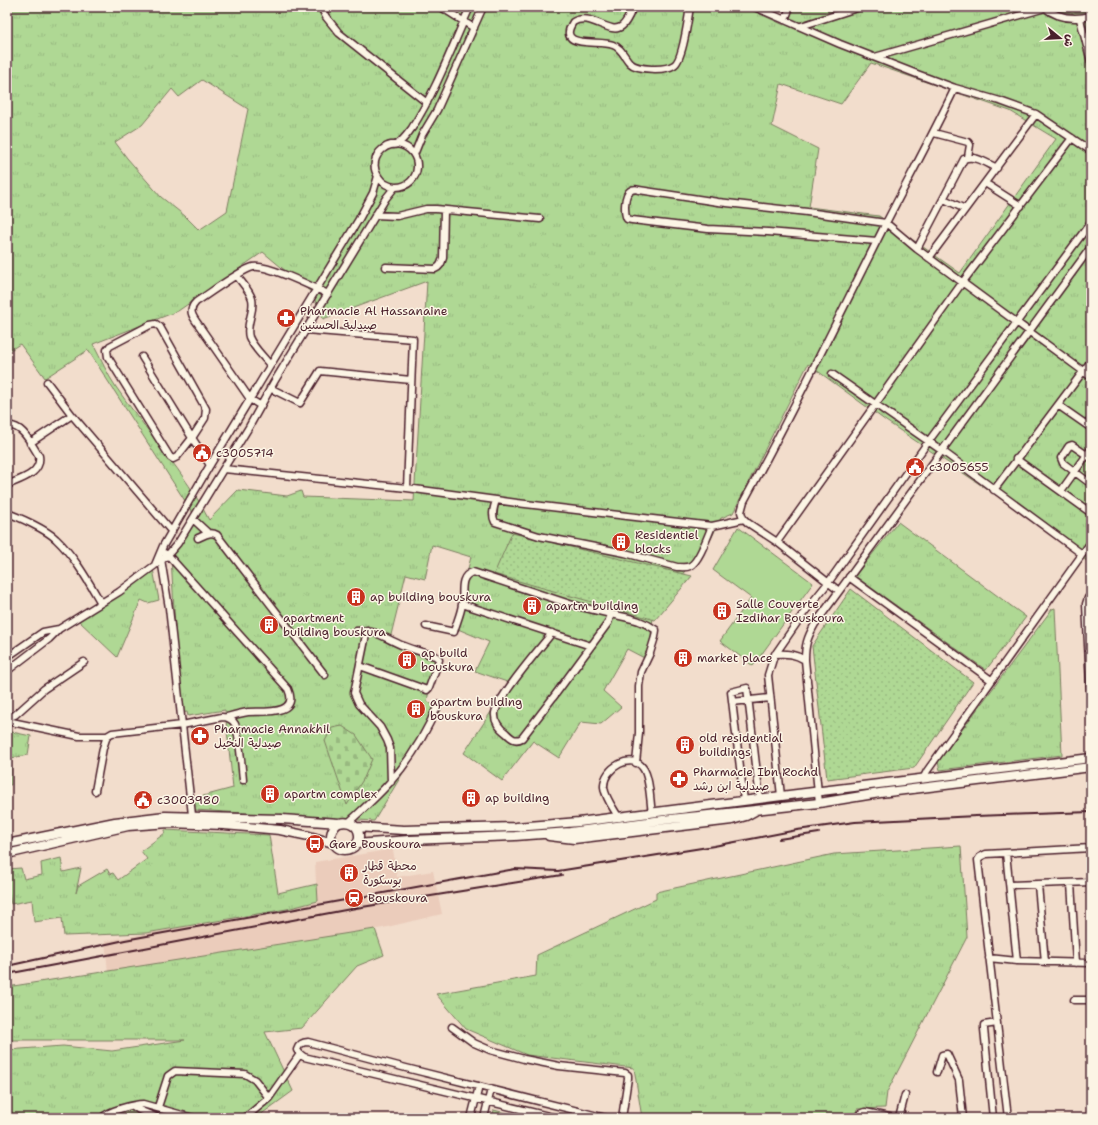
<svg xmlns="http://www.w3.org/2000/svg" width="1098" height="1125" viewBox="0 0 1098 1125" font-family="'Shantell Sans','Playpen Sans Arabic',sans-serif">
  <defs>
    <pattern id="grass-tufts" width="24" height="20" patternUnits="userSpaceOnUse"><rect width="24" height="20" fill="#afd894"/><path d="M3 7l-1-3M5 7V3M7 7l1-3M15 17l-1-3M17 17v-4M19 17l1-3" fill="none" stroke="#98b980"/></pattern>
    <pattern id="cemetery-stones" width="16" height="16" patternUnits="userSpaceOnUse"><rect width="16" height="16" fill="#afd894"/><path d="M2 7V4a2 2 0 0 1 4 0v3zM10 15v-3a2 2 0 0 1 4 0v3z" fill="#98b980"/></pattern>
    <pattern id="park-dots" width="8" height="8" patternUnits="userSpaceOnUse"><rect width="8" height="8" fill="#afd894"/><path d="M2 2h.1M6 6h.1" fill="none" stroke="#98b980" stroke-width="1.8" stroke-linecap="round"/></pattern>
  </defs>
  <rect width="100%" height="100%" fill="#f2ddcc"/>
  <filter id="ink" filterUnits="userSpaceOnUse"><feTurbulence type="fractalNoise" baseFrequency=".025" numOctaves="2"/><feDisplacementMap in="SourceGraphic" scale="8" xChannelSelector="R" yChannelSelector="G"/><feConvolveMatrix kernelMatrix="1 2 1 2 8 2 1 2 1" color-interpolation-filters="sRGB"/></filter>
  <g filter="url(#ink)">
    <path fill="#ebccbb" d="M393 849 397 877 433 871 442 914 383 928 108 973 105 941 317 902 315 862Z"/>
    <path fill="url(#grass-tufts)" stroke="#7c7c60" fill-rule="evenodd" d="M7 7H745L784 25 791 7H1091V564L1021 512 886 421 808 364 733 513 721 518 711 539 654 609 648 660 627 649 603 691 621 707 601 724 581 722 559 758 533 741 502 781 464 753 510 683 475 671 489 642 453 627 471 557 432 545 425 579 406 574 390 639 436 656 427 701 441 710 374 821 194 810 192 799 233 788 225 710 188 716 187 712 180 713 171 557 196 518 88 350 45 378 20 344 7 352ZM871 63 1010 111 1056 139 960 273 879 216 809 207 818 149 772 126 781 84 841 104ZM202 80 248 109 227 211 199 230 185 216 161 197 127 158 115 142 142 125 172 89 179 97ZM263 252 312 293 323 319 427 281 414 501 303 497 301 491 287 496 238 490 209 520C186 473 146 431 116 387 107 374 101 359 93 344L178 311Z
      M898 522 1026 617 986 670 855 576Z
      M153 569 159 600 148 603 141 600 117 657 79 621Z
      M1055 608 1062 755 940 770 938 762 1052 609Z
      M7 731 31 736 28 755 11 758V785L7 784Z
      M165 830 269 835 278 893 317 884 318 901 287 909 146 933 64 936 62 918 34 922 32 900 11 904 7 885V869L21 868 24 879 42 875 41 863 61 858 63 872 81 868 76 893 78 886 107 869 110 874 113 873 118 880 147 859 141 851 165 833Z
      M961 846 967 937 887 1092 885 1108 857 1109 854 1118H642L634 1068 527 1055 466 1029 436 994 536 976 537 955 656 899V892L834 854Z
      M375 929 384 955 357 966 302 1028 265 1032 293 1091 256 1118H7V1050L63 1046 112 1051 185 1040H7V987Z
      M494 1110 524 1118H492Z"/>
    <path fill="url(#cemetery-stones)" stroke="#7c7c60" d="M342 726 356 735 372 759 364 778 347 805 325 741 332 728Z"/>
    <path fill="url(#park-dots)" stroke="#7c7c60" d="M512 533 692 576 655 620 494 574Z
      M851 589 973 682 914 768 827 779 812 646Z"/>
    <path fill="#afd894" stroke="#7c7c60" d="M738 527 813 583 753 666 720 641 751 598 713 570Z"/>
    <g fill="none" stroke-linecap="round" stroke-linejoin="round">
      <defs>
        <path id="minor" d="M321 7 326 17 339 33 427 103
          M441 7 474 28
          M633 7C630 14 627 22 622 26 610 36 590 11 573 22 555 50 601 39 613 45 622 48 624 57 630 63 637 70 665 71 674 65 683 60 688 18 690 7
          M755 7 840 44 917 74 955 88 1000 101 1036 114 1091 151
          M1044 7C1058 19 1074 20 1091 16
          M1080 19 1091 62
          M785 20 790 7
          M801 26 860 7
          M875 57 1045 8
          M934 133 968 142 970 145 968 157
          M397 144C426 149 422 188 395 187 381 186 371 171 376 158 378 152 385 146 391 145 393 145 396 145 397 144 403 141 408 133 412 128 436 91 452 47 470 7
          M414 155 422 135 437 110 483 7
          M985 183 1021 206
          M944 199 965 209
          M375 215 397 216 426 209H436L540 219
          M877 241 768 232 708 229 632 220 627 219C624 213 624 195 630 191 633 189 636 189 639 190L718 202 807 212 886 223 917 249 1091 377
          M917 249 964 159C974 154 988 164 997 168
          M929 258 1036 114
          M386 267 435 269C440 267 441 264 443 258L444 210
          M237 276C242 283 250 291 252 299 255 312 245 324 249 337 253 347 263 356 270 365
          M306 330 413 339 407 488
          M142 357 192 438 205 418 206 409 160 327 156 324 150 325 110 346 107 350 108 357 170 457 173 459 177 457 192 438 210 465
          M832 374 941 450 1082 554
          M47 382 72 415 172 532
          M270 388 300 403 320 371 411 380
          M1058 405 1091 428
          M261 406 250 399 198 324C192 316 188 310 196 302 209 294 240 270 253 267 267 264 313 287 328 294
          M7 426C23 424 31 444 39 456 42 474 20 479 7 485
          M30 443 72 415
          M1091 458 1072 445 1069 446 1061 458 1063 463 1087 481 1091 480
          M1016 459 1091 513
          M224 469 407 488 496 500
          M994 490 1091 361
          M1061 491 1091 449
          M7 513C19 517 47 530 56 539 75 557 88 581 101 603
          M193 519 208 533
          M712 526C708 535 699 562 690 566 686 568 681 567 677 567L625 553 539 536 495 522C491 515 494 507 496 500L517 503 712 526 744 519
          M198 538C205 535 210 531 217 535L325 675
          M777 542 962 283 1072 138
          M164 553 168 555 288 689C300 716 263 711 248 712 241 713 234 715 227 717
          M161 559 169 608 192 815
          M155 565 163 546 210 465 359 219 373 193 378 176
          M849 577 991 680
          M839 591 777 542 748 523 743 518 741 512 744 501C794 410 839 316 886 223 909 178 933 134 955 88
          M1091 597 1088 598 1086 604 1091 704
          M462 604 591 646
          M426 626 454 632C456 623 461 614 462 604 464 593 458 576 473 572L573 605 611 614
          M367 630 354 693 359 704 380 727 387 740 390 748 391 782
          M356 631C377 629 385 639 404 646 414 650 425 653 435 656L438 658 439 660 429 688 427 690 360 666
          M552 633C541 647 497 698 495 713 494 722 499 728 506 733 511 738 515 742 522 738L555 695 608 623 611 614C628 618 641 619 656 630L655 637 650 653 641 672 639 686V733L636 763
          M775 654C787 653 795 654 805 660
          M7 657 43 632 59 629
          M7 671 49 639 59 629 119 592 166 557 178 543 249 427 274 382 386 198 395 187
          M732 702 770 698
          M7 718 15 715 44 689 84 662
          M7 721 79 736H107L112 733 182 725 222 717C228 717 232 719 235 724 239 731 242 770 243 780
          M923 779 927 771 1091 542
          M95 791 103 748 107 736
          M781 796 768 675 774 656 803 614 828 583 928 442 1091 222
          M744 801 731 692 747 688 760 799
          M819 803 805 660C805 645 807 638 815 624L1091 247
          M619 818C614 809 605 798 604 787 603 767 633 752 643 768 650 777 650 802 652 813
          M349 822C363 809 378 796 391 781 411 759 426 733 438 705
          M1006 853 1017 961
          M1071 883 1076 963
          M1010 885 1091 882
          M1038 885 1045 962
          M989 958 1017 961 1091 963
          M1074 1000H1091
          M452 1027 474 1043 490 1050 524 1059 559 1066 625 1073 628 1075V1078L622 1118
          M937 1072 942 1055 947 1054 959 1080 963 1118
          M133 1106 139 1110 158 1118
          M158 1107 168 1076 175 1071 245 1074 255 1080 269 1098
          M102 1118C107 1111 135 1104 143 1104L193 1118
          M245 1118 269 1098 300 1054
          M471 1118 479 1086
          M484 1118 491 1089
          M557 1118 304 1057 300 1054 297 1050C299 1044 302 1042 308 1042L406 1068 606 1118
          M858 1118 860 1114 865 1112 894 1118
          M899 1118 905 1095
          M993 1118 984 1029V1025L997 1023
          M1008 1118 978 860 980 857 986 854 1091 848"/>
        <path id="tertiary" d="M356 827 404 830 516 827 579 822 797 794 1091 758
          M549 836 574 839 732 820 746 816 755 811
          M7 844 115 822 165 816 282 819 339 823C363 817 366 849 345 850 340 850 337 848 334 844 328 837 332 827 339 823
          M356 844 409 840 515 836 570 832 671 819 819 803 880 793 1091 767
          M7 854 128 826 169 823 224 825 280 830 309 836 333 843"/>
      </defs>
      <use href="#minor" stroke="#4a1f2b" stroke-width="9"/>
      <use href="#tertiary" stroke="#4a1f2b" stroke-width="11"/>
      <use href="#minor" stroke="#fcf5e5" stroke-width="6"/>
      <use href="#tertiary" stroke="#fcf5e5" stroke-width="8"/>
      <path stroke="#4a1f2b" stroke-width="2" d="M779 839 819 833
        M7 966 125 940 515 869 558 871 714 846 797 830 855 822 976 816 1091 812
        M7 974 356 908 562 875"/>
    </g>
  </g>
  <defs>
    <symbol id="pharmacy-disc" viewBox="-11 -11 22 22"><circle r="9.5" fill="#c8321e" stroke="#fcf5e5"/><path d="M-2-6h4v4h4v4h-4v4h-4v-4h-4v-4h4Z" fill="#fff"/></symbol>
    <symbol id="civic-disc" viewBox="-11 -11 22 22"><circle r="9.5" fill="#c8321e" stroke="#fcf5e5"/><path d="M-.6-6.5H3V-4.5H.6V-3L4-1V1h2V6H-6V1h2V-1L-.6-3ZM-1.2 2.5V6h2.4V2.5Z" fill="#fff"/></symbol>
    <symbol id="building-disc" viewBox="-11 -11 22 22"><circle r="9.5" fill="#c8321e" stroke="#fcf5e5"/><path d="M-4-6H4V6H1V3H-1V6H-4ZM-2.5-4.3h1.7v1.8h-1.7ZM.8-4.3h1.7v1.8H.8ZM-2.5-1h1.7V.8h-1.7ZM.8-1h1.7V.8H.8Z" fill="#fff"/></symbol>
    <symbol id="bus-disc" viewBox="-11 -11 22 22"><circle r="9.5" fill="#c8321e" stroke="#fcf5e5"/><path d="M-5-6H5V4H4V6H2V4H-2V6H-4V4H-5ZM-3.5-4V0h7V-4ZM-3.5 1.2v1.5H-2V1.2ZM2 1.2v1.5H3.5V1.2Z" fill="#fff"/></symbol>
    <symbol id="station-disc" viewBox="-11 -11 22 22"><circle r="9.5" fill="#c8321e" stroke="#fcf5e5"/><path d="M-3-6H3Q5-6 5-4V2Q5 4 3 4L4.5 6H3L1.5 4h-3L-3 6H-4.5L-3 4Q-5 4-5 2V-4Q-5-6-3-6ZM-3.5-4v3h7v-3ZM-3.5 1v1.5H-2V1ZM2 1v1.5H3.5V1Z" fill="#fff"/></symbol>
  </defs>
  <g fill-rule="evenodd">
    <use href="#pharmacy-disc" x="275" y="307" width="22" height="22"/>
    <use href="#civic-disc" x="191" y="442" width="22" height="22"/>
    <use href="#civic-disc" x="904" y="456" width="22" height="22"/>
    <use href="#building-disc" x="610" y="531" width="22" height="22"/>
    <use href="#building-disc" x="345" y="586" width="22" height="22"/>
    <use href="#building-disc" x="521" y="595" width="22" height="22"/>
    <use href="#building-disc" x="711" y="600" width="22" height="22"/>
    <use href="#building-disc" x="258" y="614" width="22" height="22"/>
    <use href="#building-disc" x="672" y="647" width="22" height="22"/>
    <use href="#building-disc" x="396" y="649" width="22" height="22"/>
    <use href="#building-disc" x="405" y="698" width="22" height="22"/>
    <use href="#pharmacy-disc" x="189" y="725" width="22" height="22"/>
    <use href="#building-disc" x="674" y="734" width="22" height="22"/>
    <use href="#pharmacy-disc" x="668" y="768" width="22" height="22"/>
    <use href="#building-disc" x="259" y="783" width="22" height="22"/>
    <use href="#building-disc" x="460" y="787" width="22" height="22"/>
    <use href="#civic-disc" x="132" y="789" width="22" height="22"/>
    <use href="#bus-disc" x="304" y="833" width="22" height="22"/>
    <use href="#building-disc" x="338" y="862" width="22" height="22"/>
    <use href="#station-disc" x="343" y="887" width="22" height="22"/>
  </g>
  <g text-anchor="middle" dominant-baseline="central" stroke-width="3" stroke-linejoin="round" paint-order="stroke">
    <g font-size="12" fill="#4a1f2b" stroke="#fcf5e5" text-anchor="start">
      <text x="300" y="311">Pharmacie Al Hassanaine<tspan x="300" dy="14">صيدلية الحسنين</tspan></text>
      <text x="216" y="453">c3005714</text>
      <text x="929" y="467">c3005655</text>
      <text x="635" y="535">Residentiel<tspan x="635" dy="14">blocks</tspan></text>
      <text x="370" y="597">ap building bouskura</text>
      <text x="736" y="604">Salle Couverte<tspan x="736" dy="14">Izdihar Bouskoura</tspan></text>
      <text x="546" y="606">apartm building</text>
      <text x="283" y="618">apartment<tspan x="283" dy="14">building bouskura</tspan></text>
      <text x="421" y="653">ap build<tspan x="421" dy="14">bouskura</tspan></text>
      <text x="697" y="658">market place</text>
      <text x="430" y="702">apartm building<tspan x="430" dy="14">bouskura</tspan></text>
      <text x="214" y="729">Pharmacie Annakhil<tspan x="214" dy="14">صيدلية النخيل</tspan></text>
      <text x="699" y="738">old residential<tspan x="699" dy="14">buildings</tspan></text>
      <text x="693" y="772">Pharmacie Ibn Rochd<tspan x="693" dy="14">صيدلية ابن رشد</tspan></text>
      <text x="284" y="794">apartm complex</text>
      <text x="485" y="798">ap building</text>
      <text x="157" y="800">c3003980</text>
      <text x="329" y="844">Gare Bouskoura</text>
      <text x="363" y="866">محطة قطار<tspan x="363" dy="14">بوسكورة</tspan></text>
      <text x="368" y="898">Bouskoura</text>
    </g>
  </g>
  <rect width="1098" height="1125" fill="none" stroke="#fcf5e5" stroke-width="24"/>
  <rect x="12" y="12" width="1074" height="1101" fill="none" stroke="#4a1f2b" stroke-width="1.5" filter="url(#ink)"/>
  <g transform="translate(1060 38) rotate(108)" stroke="#fcf5e5" stroke-width="3" paint-order="stroke">
  <path d="M0-3L7 15L0 10L-7 15Z" fill="#4a1f2b"/>
  <text y="-6" font-size="11" font-weight="bold" text-anchor="middle" fill="#4a1f2b">ش</text>
  </g>
</svg>
